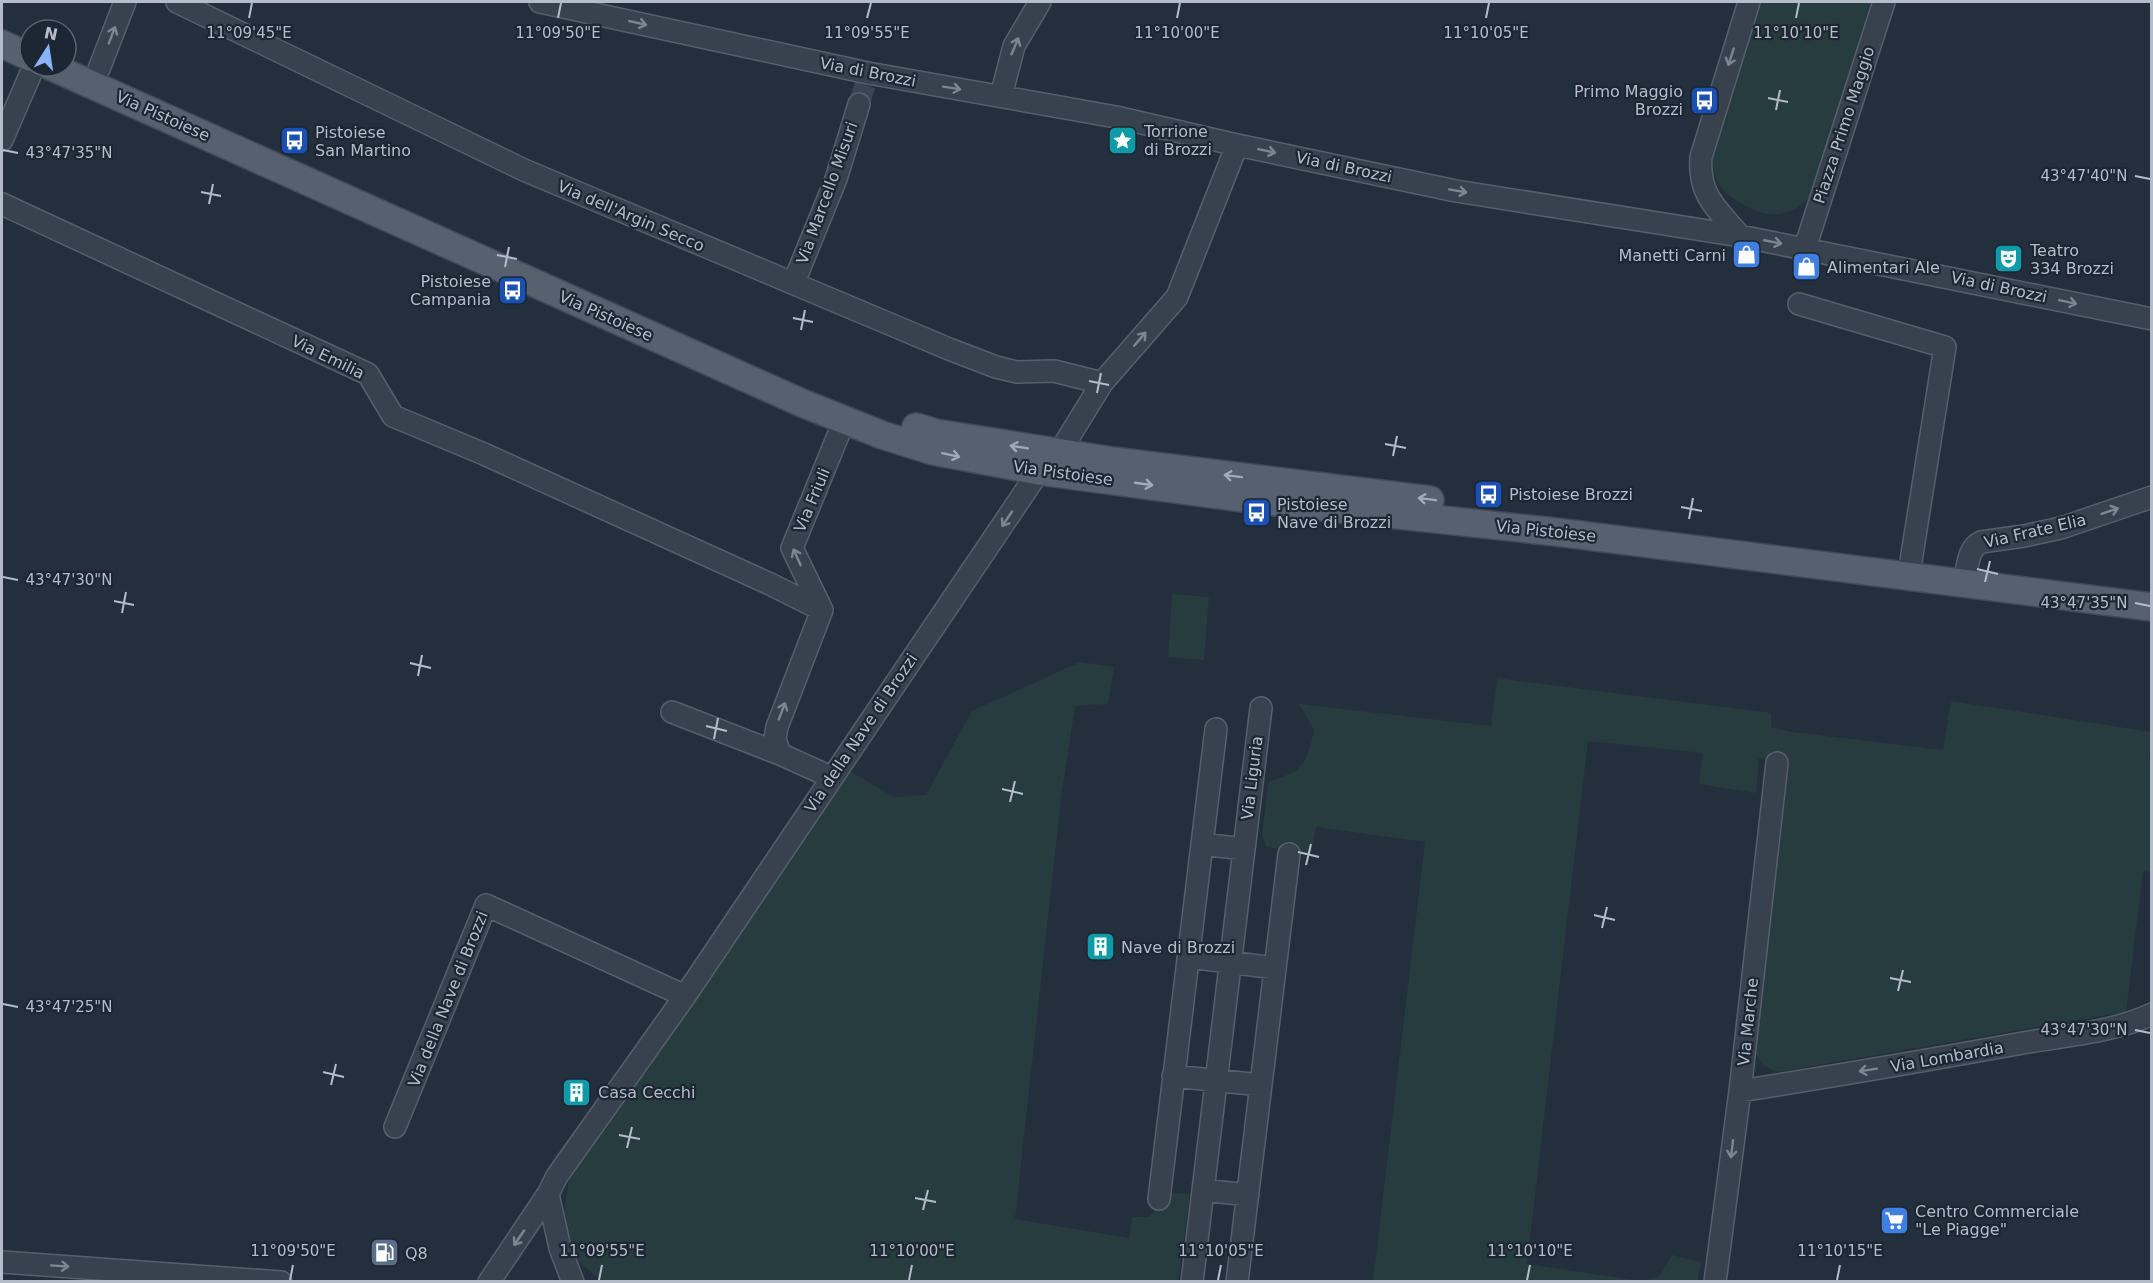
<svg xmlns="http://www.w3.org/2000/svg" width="2153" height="1283" viewBox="0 0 2153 1283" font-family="'DejaVu Sans',sans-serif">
  <rect width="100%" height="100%" fill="#242f3e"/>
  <path fill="#263c3f" d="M1762 2H1871L1818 186C1798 215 1774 223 1743 204 1735 200 1722 192 1718 183 1710 169 1712 152 1715 137Z
    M1172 594 1209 597 1204 660 1168 657Z
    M1080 662 1114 667 1108 704 1075 706 1061 798 1015 1219 1129 1238 1132 1217H1149L1158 1208 1166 1192 1190 1194 1178 1281H602L579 1262 566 1234 564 1212 569 1180 848 770 894 797 926 795 972 711Z
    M1497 678 1771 713V727L1792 732 1943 750 1951 701 2151 732 2149 759H2152L2151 872 2143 871 2126 1012 1776 1072 1763 1065 1753 1050 1787 762 1759 758 1756 793 1699 784 1703 753 1588 741 1527 1264 1640 1281 1659 1277 1672 1255 1701 1262 1698 1281H1373L1425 842 1316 827 1311 854 1266 847 1262 835 1268 782C1304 770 1306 767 1314 730L1299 704 1491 726Z"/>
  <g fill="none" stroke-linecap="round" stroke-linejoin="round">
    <path stroke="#3a4453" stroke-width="21" stroke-dasharray="21 10" stroke-linecap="butt" d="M859 104 865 85"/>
    <defs>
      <path id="minor" d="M177 2 524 170 949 349 996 367 1017 372 1054 371 1102 383
        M540 2 868 73 1116 117 1237 145 1456 191 1740 236 2152 319
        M99 69 125 2
        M1001 96 1014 46 1040 2
        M2 140 34 66
        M2 204 368 374 393 416 484 454 770 584 822 610
        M1740 236C1717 209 1698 195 1701 157L1749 2
        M1805 248 1884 2
        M794 282 836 179 859 104
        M1799 304 1945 347 1911 561
        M1059 453 1102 383 1177 297 1237 145
        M1967 567C1969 557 1971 547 1981 542L2024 536 2061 528 2152 497
        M672 712 780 754
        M831 777 780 754 775 739 777 727 822 610 792 548 844 421
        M1202 844 1244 849
        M1189 957 1275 968
        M1173 1076 1261 1085
        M1740 1091C1835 1076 1929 1060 2023 1043 2063 1036 2115 1032 2152 1014
        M395 1127 486 905 685 996
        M1203 1190 1248 1195
        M548 1194 560 1248 573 1282
        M1159 1199 1216 729
        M2 1262 281 1282
        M489 1282 548 1194 557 1176 685 996 1039 471
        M1192 1282 1261 708
        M1237 1282 1289 854
        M1715 1282 1740 1091 1777 763"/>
      <path id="major" d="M2 44 30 57
        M50 66 802 403 882 435 933 451 1039 471 1257 500 1556 532 2152 607
        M916 427 936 433 1113 461 1430 500"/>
    </defs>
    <use href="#minor" stroke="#565f6c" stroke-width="24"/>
    <use href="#major" stroke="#414a57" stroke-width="30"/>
    <use href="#minor" stroke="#38414e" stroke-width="21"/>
    <use href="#major" stroke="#56606e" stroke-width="27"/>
  </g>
  <defs><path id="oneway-shaft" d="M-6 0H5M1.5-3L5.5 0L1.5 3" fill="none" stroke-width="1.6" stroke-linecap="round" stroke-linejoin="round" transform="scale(1.5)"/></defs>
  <g stroke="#7c8592">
    <use href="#oneway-shaft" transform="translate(638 23) rotate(13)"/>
    <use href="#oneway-shaft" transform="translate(112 35) rotate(-69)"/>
    <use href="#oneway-shaft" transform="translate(1015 46) rotate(-67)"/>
    <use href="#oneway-shaft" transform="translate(1731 57) rotate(108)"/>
    <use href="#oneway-shaft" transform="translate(952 88) rotate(9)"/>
    <use href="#oneway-shaft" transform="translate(1267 151) rotate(12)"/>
    <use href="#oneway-shaft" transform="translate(1458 191) rotate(10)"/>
    <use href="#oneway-shaft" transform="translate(1773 242) rotate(11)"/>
    <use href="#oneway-shaft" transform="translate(2068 302) rotate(12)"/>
    <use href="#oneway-shaft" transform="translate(1140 339) rotate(-49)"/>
    <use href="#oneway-shaft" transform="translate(2110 511) rotate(-19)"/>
    <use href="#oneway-shaft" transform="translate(1007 519) rotate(124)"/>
    <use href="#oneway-shaft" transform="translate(797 557) rotate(-114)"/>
    <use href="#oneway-shaft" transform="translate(782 711) rotate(-69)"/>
    <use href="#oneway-shaft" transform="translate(1868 1070) rotate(171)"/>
    <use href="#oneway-shaft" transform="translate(1732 1149) rotate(97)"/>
    <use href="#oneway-shaft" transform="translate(519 1238) rotate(124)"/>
    <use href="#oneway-shaft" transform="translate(60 1266) rotate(4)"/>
  </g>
  <g stroke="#a1aab7">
    <use href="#oneway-shaft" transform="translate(1019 447) rotate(-171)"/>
    <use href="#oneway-shaft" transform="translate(951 455) rotate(12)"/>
    <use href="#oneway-shaft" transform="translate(1233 476) rotate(-173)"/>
    <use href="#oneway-shaft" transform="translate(1144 484) rotate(8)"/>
    <use href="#oneway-shaft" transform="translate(1427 499) rotate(-173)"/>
  </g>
  <path fill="none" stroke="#b4bcc9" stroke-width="2" d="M249 18 252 3M558 18 561 3M867 18 871 3M1177 18 1180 3M1486 18 1489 3M1796 18 1799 3M1768 98 1788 102M1776 110 1780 90M3 150 18 153M2135 176 2150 179M201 192 221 196M209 204 213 184M497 255 517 259M505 267 509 247M793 318 813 322M801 330 805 310M1089 381 1109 385M1097 393 1101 373M1385 444 1406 448M1393 456 1397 436M1681 507 1702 511M1689 519 1693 498M1977 569 1998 574M3 577 18 580M1985 582 1990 561M114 601 134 605M2135 603 2150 606M122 613 126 592M410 663 431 668M418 676 422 655M706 726 727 731M714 739 718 718M1002 789 1023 794M1010 802 1015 781M1298 852 1319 857M1306 865 1311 844M1594 915 1615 920M1602 928 1607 907M1890 978 1911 982M1898 991 1903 970M3 1004 18 1007M2135 1030 2150 1033M323 1072 344 1077M331 1085 336 1064M619 1135 640 1139M627 1148 632 1127M915 1198 936 1202M923 1210 928 1190M290 1280 293 1265M599 1280 602 1265M909 1280 912 1265M1218 1280 1221 1265M1527 1280 1530 1265M1837 1280 1840 1265"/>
  <defs>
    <symbol id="bus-square" viewBox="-11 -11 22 22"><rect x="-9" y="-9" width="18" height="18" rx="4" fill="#1a4fb4" stroke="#1d2633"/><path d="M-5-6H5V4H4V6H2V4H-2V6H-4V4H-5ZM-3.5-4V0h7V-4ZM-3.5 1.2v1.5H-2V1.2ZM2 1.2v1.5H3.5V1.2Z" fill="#fff"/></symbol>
    <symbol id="sight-square" viewBox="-11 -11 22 22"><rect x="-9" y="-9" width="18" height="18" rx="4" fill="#0f9aa8" stroke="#1d2633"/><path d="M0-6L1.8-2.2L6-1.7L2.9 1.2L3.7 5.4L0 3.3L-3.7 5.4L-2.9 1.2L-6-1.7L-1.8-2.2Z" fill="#fff"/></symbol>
    <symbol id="shop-square" viewBox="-11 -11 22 22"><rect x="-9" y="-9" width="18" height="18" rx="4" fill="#3f7fe0" stroke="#1d2633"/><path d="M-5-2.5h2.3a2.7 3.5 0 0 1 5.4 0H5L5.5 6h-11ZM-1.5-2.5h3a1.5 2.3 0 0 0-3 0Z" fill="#fff"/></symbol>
    <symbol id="theatre-square" viewBox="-11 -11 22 22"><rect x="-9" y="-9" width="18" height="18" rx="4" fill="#0f9aa8" stroke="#1d2633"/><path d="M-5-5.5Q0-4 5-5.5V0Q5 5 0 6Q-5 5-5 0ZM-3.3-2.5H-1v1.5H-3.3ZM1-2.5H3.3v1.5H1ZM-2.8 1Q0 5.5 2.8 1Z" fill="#fff"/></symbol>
    <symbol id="building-square" viewBox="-11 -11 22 22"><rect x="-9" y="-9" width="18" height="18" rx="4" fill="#0f9aa8" stroke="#1d2633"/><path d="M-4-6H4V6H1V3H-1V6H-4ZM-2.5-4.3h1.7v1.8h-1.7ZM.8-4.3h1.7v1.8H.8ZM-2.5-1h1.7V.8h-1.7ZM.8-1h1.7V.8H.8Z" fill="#fff"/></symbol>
    <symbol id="supermarket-square" viewBox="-11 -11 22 22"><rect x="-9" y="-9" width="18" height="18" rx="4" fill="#3f7fe0" stroke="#1d2633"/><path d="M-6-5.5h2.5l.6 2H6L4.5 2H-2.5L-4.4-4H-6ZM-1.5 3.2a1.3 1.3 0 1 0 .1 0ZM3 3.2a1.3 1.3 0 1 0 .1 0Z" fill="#fff"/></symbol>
    <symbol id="fuel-square" viewBox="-11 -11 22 22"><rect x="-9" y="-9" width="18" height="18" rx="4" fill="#5c6f8a" stroke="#1d2633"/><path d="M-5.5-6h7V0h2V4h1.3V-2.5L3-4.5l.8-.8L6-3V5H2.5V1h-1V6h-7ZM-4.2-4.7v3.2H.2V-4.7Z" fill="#fff"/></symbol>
  </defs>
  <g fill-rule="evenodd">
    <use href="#bus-square" x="1688" y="84" width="33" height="33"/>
    <use href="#sight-square" x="1106" y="124" width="33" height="33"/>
    <use href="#bus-square" x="278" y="124" width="33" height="33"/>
    <use href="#shop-square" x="1730" y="238" width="33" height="33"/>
    <use href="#theatre-square" x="1992" y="242" width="33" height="33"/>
    <use href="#shop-square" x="1790" y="250" width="33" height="33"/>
    <use href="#bus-square" x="496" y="274" width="33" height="33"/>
    <use href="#bus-square" x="1472" y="478" width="33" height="33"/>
    <use href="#bus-square" x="1240" y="496" width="33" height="33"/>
    <use href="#building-square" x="1084" y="930" width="33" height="33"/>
    <use href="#building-square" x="560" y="1076" width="33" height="33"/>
    <use href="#supermarket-square" x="1878" y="1204" width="33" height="33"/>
    <use href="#fuel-square" x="368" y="1236" width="33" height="33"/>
  </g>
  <g text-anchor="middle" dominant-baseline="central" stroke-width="4.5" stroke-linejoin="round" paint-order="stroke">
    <g font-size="16" fill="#b4bcc9" stroke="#1d2633">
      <text transform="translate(868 72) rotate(11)">Via di Brozzi</text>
      <text transform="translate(163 116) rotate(24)">Via Pistoiese</text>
      <text transform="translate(1844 125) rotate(-72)">Piazza Primo Maggio</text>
      <text transform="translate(1344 167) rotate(12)">Via di Brozzi</text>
      <text transform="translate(827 193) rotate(-70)">Via Marcello Misuri</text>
      <text transform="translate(631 216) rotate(23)">Via dell'Argin Secco</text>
      <text transform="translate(1999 287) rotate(12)">Via di Brozzi</text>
      <text transform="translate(606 316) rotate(24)">Via Pistoiese</text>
      <text transform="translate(328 357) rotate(26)">Via Emilia</text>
      <text transform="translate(1063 473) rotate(8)">Via Pistoiese</text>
      <text transform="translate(812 500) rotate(-67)">Via Friuli</text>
      <text transform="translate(1546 531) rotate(6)">Via Pistoiese</text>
      <text transform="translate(2035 531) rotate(-13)">Via Frate Elia</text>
      <text transform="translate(861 733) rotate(-56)">Via della Nave di Brozzi</text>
      <text transform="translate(1252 778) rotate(-83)">Via Liguria</text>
      <text transform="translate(448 999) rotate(-68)">Via della Nave di Brozzi</text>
      <text transform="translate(1748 1022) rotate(-84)">Via Marche</text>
      <text transform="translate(1947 1057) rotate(-10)">Via Lombardia</text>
    </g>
    <g font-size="16" fill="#b4bcc9" stroke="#1d2633" text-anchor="start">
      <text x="1683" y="91" text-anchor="end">Primo Maggio<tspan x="1683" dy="18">Brozzi</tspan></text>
      <text x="1144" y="131">Torrione<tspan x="1144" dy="18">di Brozzi</tspan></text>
      <text x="315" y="132">Pistoiese<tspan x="315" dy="18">San Martino</tspan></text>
      <text x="2030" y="250">Teatro<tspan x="2030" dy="18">334 Brozzi</tspan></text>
      <text x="1726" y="255" text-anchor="end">Manetti Carni</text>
      <text x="1827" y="267">Alimentari Ale</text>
      <text x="491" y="281" text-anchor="end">Pistoiese<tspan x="491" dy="18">Campania</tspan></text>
      <text x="1509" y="494">Pistoiese Brozzi</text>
      <text x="1277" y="504">Pistoiese<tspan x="1277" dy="18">Nave di Brozzi</tspan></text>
      <text x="1121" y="947">Nave di Brozzi</text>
      <text x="598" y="1092">Casa Cecchi</text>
      <text x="1915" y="1211">Centro Commerciale<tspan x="1915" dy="18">"Le Piagge"</tspan></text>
      <text x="405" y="1253">Q8</text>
    </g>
  </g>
  <g font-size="15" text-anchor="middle" fill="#b4bcc9" stroke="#1d2633" stroke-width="4.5" stroke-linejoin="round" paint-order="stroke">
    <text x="249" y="38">11°09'45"E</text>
    <text x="558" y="38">11°09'50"E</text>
    <text x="867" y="38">11°09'55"E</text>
    <text x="1177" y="38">11°10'00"E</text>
    <text x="1486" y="38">11°10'05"E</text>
    <text x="1796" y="38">11°10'10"E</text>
    <text x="69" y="158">43°47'35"N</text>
    <text x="2084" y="181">43°47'40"N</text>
    <text x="69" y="585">43°47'30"N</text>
    <text x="2084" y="608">43°47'35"N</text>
    <text x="69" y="1012">43°47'25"N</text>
    <text x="2084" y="1035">43°47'30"N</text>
    <text x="293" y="1256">11°09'50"E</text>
    <text x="602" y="1256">11°09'55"E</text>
    <text x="912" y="1256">11°10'00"E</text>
    <text x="1221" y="1256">11°10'05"E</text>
    <text x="1530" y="1256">11°10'10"E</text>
    <text x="1840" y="1256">11°10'15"E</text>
  </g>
  <rect width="2153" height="1283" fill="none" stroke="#b4bcc9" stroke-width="6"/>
  <g transform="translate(48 48) rotate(12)"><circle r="28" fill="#1d2633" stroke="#59626f" stroke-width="1.5"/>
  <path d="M0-4.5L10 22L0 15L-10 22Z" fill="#8ab4f8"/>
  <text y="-9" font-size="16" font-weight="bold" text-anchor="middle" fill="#b4bcc9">N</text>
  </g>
</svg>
